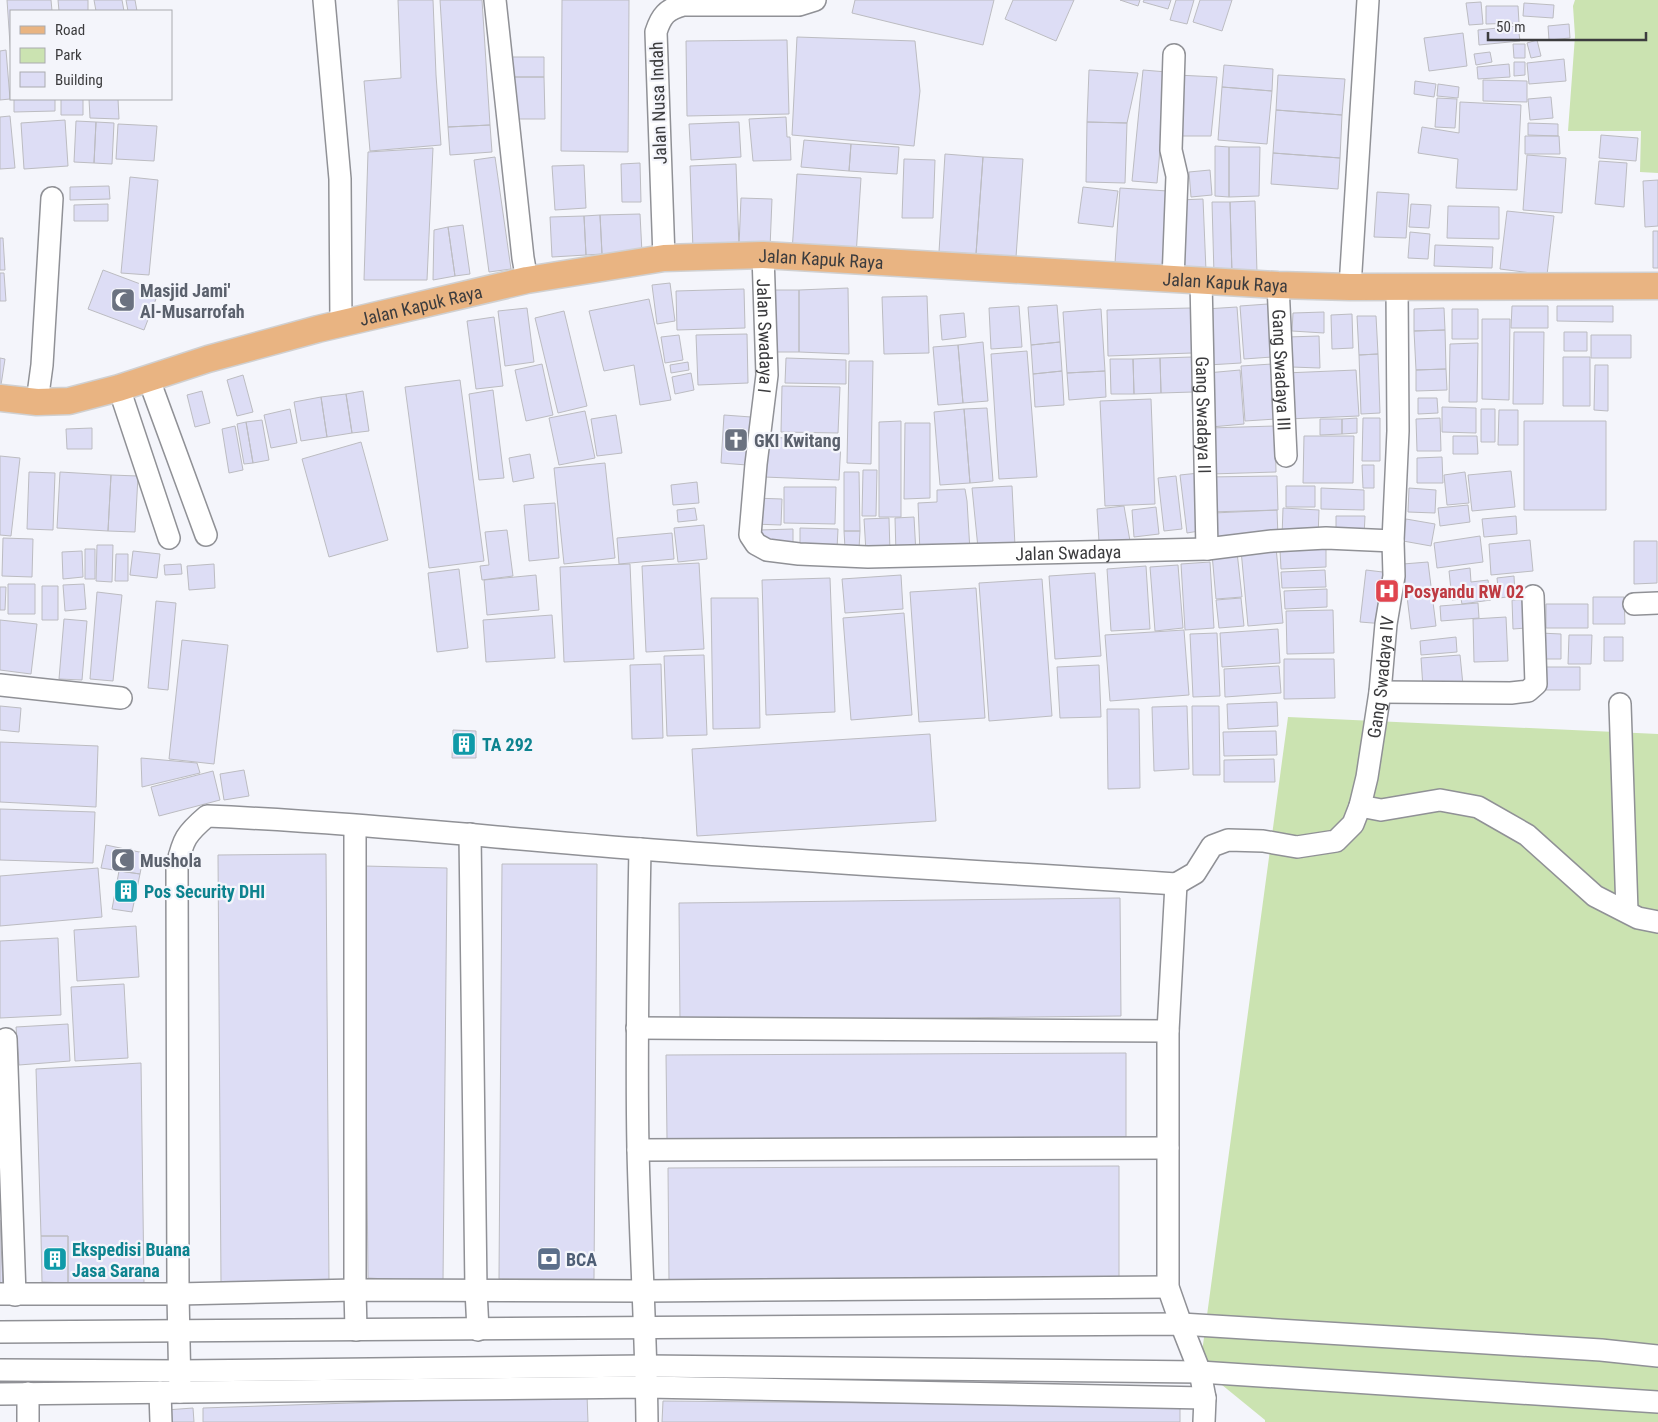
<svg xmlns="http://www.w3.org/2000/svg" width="1658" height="1422" viewBox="0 0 1658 1422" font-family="'Roboto Condensed',sans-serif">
  <rect width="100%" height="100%" fill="#f4f5fb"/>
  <path fill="#cbe3b1" d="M1575 0H1658V173L1640 172 1641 131H1568L1575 36 1573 6Z
    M1288 717 1658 734V1422H1265V1420L1200 1367Z"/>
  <path fill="#ddddf5" stroke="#bcbcc1" d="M7 0H51L52 11H11V59Z
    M58 0H88V11H59Z
    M94 0H122L124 11H96Z
    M126 0H135L137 11H128Z
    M398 0H433L436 75 441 145 370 151 364 81 401 78Z
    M440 0H482L490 125 448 127Z
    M562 0H629L628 152 561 151Z
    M855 0H994L983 45 852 13Z
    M1013 0H1074L1056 41 1005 19Z
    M1120 0H1140L1138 6Z
    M1144 0H1171L1168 9 1143 2Z
    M1176 0H1194L1187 24 1170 20Z
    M1200 0H1232L1222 31 1193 22Z
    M1481 2 1483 24 1469 25 1466 3Z
    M1524 3 1554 5 1553 18 1523 16Z
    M1486 6H1518L1519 23 1486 24Z
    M1569 24 1570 38 1549 40 1548 26Z
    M1518 26 1520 41 1479 45 1478 30Z
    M1463 33 1467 66 1429 71 1424 38Z
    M797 37 915 41 920 91 914 146 792 135Z
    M787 40 789 114 687 116 686 41Z
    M1537 40 1541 56 1531 58 1527 43Z
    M1513 44H1525V58H1514Z
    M6 50 10 99 0 100V51Z
    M1490 52 1492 62 1476 65 1474 54Z
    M511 57H544V77H511Z
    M1564 59 1566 81 1529 84 1527 63Z
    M1514 62H1525V75L1514 76Z
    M1509 64 1510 77 1478 79 1477 67Z
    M1224 65 1273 69 1272 91 1222 87Z
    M1089 70 1138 73 1127 123 1087 122Z
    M1143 70 1167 72 1157 183 1132 181Z
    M1177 75 1217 77 1211 136H1176Z
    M1278 75 1345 79 1342 115 1276 110Z
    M511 77H544L545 119H512Z
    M1483 80 1527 81V102L1483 101Z
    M1415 81 1436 84 1434 97 1414 94Z
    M1438 84 1459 87 1458 98 1437 96Z
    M1222 87 1272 91 1267 144 1218 140Z
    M1551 97 1553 118 1530 120 1528 99Z
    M1437 98 1457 99 1455 128 1435 127Z
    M14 99H55V111L14 112Z
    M61 99H83V115H61Z
    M89 99H118L119 119 90 118Z
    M1460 102 1521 105 1517 190 1456 188 1458 159 1418 153 1422 127 1459 133Z
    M1276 110 1342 115 1340 158 1273 153Z
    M10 116 15 168 0 169V117Z
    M786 117 787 137H790L791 160 753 161 749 119Z
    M65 120 68 166 24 169 21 123Z
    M76 121 96 122 94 163 74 162Z
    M96 122 114 123 112 164 94 163Z
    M739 122 741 157 691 160 689 124Z
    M1087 122 1127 123 1125 183 1086 182Z
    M1528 123 1558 124V136L1528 135Z
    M118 124 157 126 154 161 116 159Z
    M490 125 492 152 450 155 448 127Z
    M1601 135 1638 138 1636 161 1599 158Z
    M1525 136H1559L1560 154H1525Z
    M804 140 851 144 849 171 801 167Z
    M851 144 899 147 897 174 849 171Z
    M1215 146 1229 147V197L1215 196Z
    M1229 147H1260L1259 196 1229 197Z
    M433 148 427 280H364L368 152Z
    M1273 153 1340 158 1338 189 1271 184Z
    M945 154 983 157 976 254 939 252Z
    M1527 155 1566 158 1562 213 1523 210Z
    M495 157 511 269 489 272 474 160Z
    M983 157 1023 159 1016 257 976 254Z
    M904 159 935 160 933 218H902Z
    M1599 161 1627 163 1624 207 1595 204Z
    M640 163 641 202H622L621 164Z
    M736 164 739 248 693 250 690 166Z
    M584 165 586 208 555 210 552 166Z
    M1210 170 1212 195 1191 197 1189 172Z
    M797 174 861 178 856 256 792 252Z
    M130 177 158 180 149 275 121 273Z
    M1658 180V226L1645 227 1643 181Z
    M109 186 110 199 70 200V187Z
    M1083 187 1118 191 1113 227 1078 223Z
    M1120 188 1168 191 1162 266 1115 263Z
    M1377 192 1409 194 1406 238 1374 237Z
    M741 198 772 199 770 248 739 246Z
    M1203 199 1206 271 1182 272 1179 200Z
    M1255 201 1257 273 1232 274 1230 202Z
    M1212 202H1230L1232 274 1214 275Z
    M108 204V221H74V205Z
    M1411 204 1431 205 1429 228 1409 227Z
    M1448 206 1499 207V239L1447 238Z
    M1507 211 1554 216 1547 275 1500 269Z
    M640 214 642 253 602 254 600 215Z
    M600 215 602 254 586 255 584 216Z
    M584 216 586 255 552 257 550 217Z
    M463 225 470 274 455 276 448 227Z
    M448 227 455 276 433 280 434 230Z
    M1653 231H1658V268H1653Z
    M1410 232 1430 234 1428 259 1408 258Z
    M0 238H3L5 270H0Z
    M1435 245 1493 247 1492 268 1434 266Z
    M103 270 159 291 144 330 88 309Z
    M0 273H4L6 301H0Z
    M670 283 675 321 657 324 652 285Z
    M848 288 849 354 799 352V290Z
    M744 289 745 328 677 330 676 291Z
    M772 290H799V352H771Z
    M927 296 929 353 884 354 882 297Z
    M649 299 671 400 640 405 634 365 604 371 589 311Z
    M1268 304 1272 357 1244 359 1240 306Z
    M1057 305 1060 342 1031 345 1028 307Z
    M1019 306 1022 347 991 349 989 308Z
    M1512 306H1548V328H1511Z
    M1557 306H1613V322L1557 321Z
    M1237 307 1241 363 1208 365 1205 309Z
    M527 308 534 362 505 366 498 311Z
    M1191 308 1192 353 1108 356 1107 310Z
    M1444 308 1445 330 1414 331V309Z
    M1101 309 1105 371 1067 373 1063 312Z
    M1452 309H1478V339H1452Z
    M564 311 587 406 558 413 535 318Z
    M1324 312V333L1292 331 1293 313Z
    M964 313 966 337 942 340 940 315Z
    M1352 314 1353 348 1332 349 1331 315Z
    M1357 316H1376L1378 354 1359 355Z
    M494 317 503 386 476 389 467 321Z
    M1482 319H1510L1509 400 1482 399Z
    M1445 330 1446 369 1416 370 1414 331Z
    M1514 332H1544L1543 404H1513Z
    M1564 332H1587V351H1564Z
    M747 334 748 383 698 385 696 335Z
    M679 335 683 360 665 363 661 337Z
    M1591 335H1631V358H1591Z
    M1319 336 1320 368 1291 367 1287 337Z
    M983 342 988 401 963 403 958 345Z
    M1060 342 1062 371 1033 374 1031 345Z
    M1478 343 1477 402H1449L1450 344Z
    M958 345 963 403 938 405 933 347Z
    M1027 351 1037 477 999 479 991 354Z
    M1378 354 1380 413 1361 414 1359 355Z
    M1192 357 1193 392 1161 393 1160 358Z
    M1563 357H1590V406H1563Z
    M0 358 5 359 1 385H0Z
    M786 358 846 360V384L785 383Z
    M1160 358 1161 393 1134 394 1133 359Z
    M1110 359H1133L1134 394H1111Z
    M849 361H873L871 464 847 463Z
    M688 362 689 370 671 373 670 365Z
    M542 364 553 415 526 421 515 370Z
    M1272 364 1276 419 1245 421 1241 366Z
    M1595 365H1608V411L1594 410Z
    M1446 369 1447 390 1416 391V370Z
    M1240 370 1244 424 1211 427 1207 373Z
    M1356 370 1359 416 1287 419 1285 373Z
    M1062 371 1064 405 1035 407 1033 374Z
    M1105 371 1106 397 1069 400 1067 373Z
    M691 373 694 390 675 394 672 377Z
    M243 375 253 412 237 416 227 380Z
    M460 380 484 561 429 568 405 387Z
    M782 386 840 387 838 433 781 432Z
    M493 390 504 478 479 480 469 394Z
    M202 391 210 423 195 427 187 395Z
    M363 391 369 431 352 433 346 394Z
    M346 394 352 433 327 437 321 397Z
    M321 397 327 437 301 441 294 402Z
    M1418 398H1437L1438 413 1418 414Z
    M1151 399 1155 504 1105 506 1100 401Z
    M1442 407 1476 408V433L1442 432Z
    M987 408 993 481 970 483 964 409Z
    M290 409 297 443 271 448 264 415Z
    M964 409 970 483 940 485 934 412Z
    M1481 409H1495V442H1481Z
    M1499 410H1518V445H1498Z
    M585 411 595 458 559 465 549 418Z
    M616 415 622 453 597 456 591 419Z
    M724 415 751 417 747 465 721 463Z
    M1357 418V433L1342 434V419Z
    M1363 418H1380V461H1362Z
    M1440 418 1441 451H1417L1416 419Z
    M1320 419H1342V434L1320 435Z
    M262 420 269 460 253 463 246 422Z
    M901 421V517H879V422Z
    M1524 421H1606V510H1524Z
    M246 422 253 463 244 464 237 424Z
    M905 423H930V498L904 499Z
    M235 426 243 470 229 473 222 429Z
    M1275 426 1276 472 1211 474 1209 428Z
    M92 428V449H67L66 429Z
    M1304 436H1354L1353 483H1303Z
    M1453 436H1477L1478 454H1453Z
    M766 437 841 441 839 480 764 477Z
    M361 442 388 540 329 557 302 459Z
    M530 454 534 478 513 482 509 458Z
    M0 456 20 458 11 536 0 535Z
    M1442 457 1443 483H1417V458Z
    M605 463 615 558 564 564 554 468Z
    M1362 465H1374V488H1363Z
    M863 470H877L876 516H862Z
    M1511 471 1515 507 1472 511 1468 475Z
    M29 472 55 473 53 530 27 529Z
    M60 472 111 475 108 531 57 528Z
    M844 472H859L860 531H844Z
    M1465 472 1469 503 1447 505 1444 475Z
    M1199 473 1205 530 1187 533 1180 475Z
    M111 475 138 476 135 532 108 531Z
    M1176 476 1182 529 1164 531 1158 478Z
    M1277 476 1278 510 1209 512 1208 477Z
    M697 482 699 503 673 505 671 485Z
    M1012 486 1015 546 978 548 972 488Z
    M1286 486H1315V507H1286Z
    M784 487H836L835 524 784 523Z
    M1321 488 1364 490V510L1321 509Z
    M1409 488 1436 490 1435 513 1408 512Z
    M965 489 967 501 970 551 920 553 918 503 937 502V490Z
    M754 498 782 499 781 525 753 524Z
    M555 503 559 558 529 561 524 505Z
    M1468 505 1470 522 1440 526 1438 508Z
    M1124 506 1130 541 1099 542 1097 509Z
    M1156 507 1159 534 1134 537 1132 510Z
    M695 508 697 520 678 522 677 510Z
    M1283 508 1319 510 1318 538 1282 537Z
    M1277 510 1278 537 1215 539 1214 513Z
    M1336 516H1365L1364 536H1336Z
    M1516 516 1517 534 1484 537 1482 519Z
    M914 517 916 554H896L895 518Z
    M889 518 890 553 866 552 864 519Z
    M1406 519 1435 524 1431 546 1403 541Z
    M704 525 707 559 678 562 674 528Z
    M800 528 838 529 837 549 800 548Z
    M793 529V543L759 544V530Z
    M507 530 513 576 482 580 480 566 489 565 485 532Z
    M844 531H860L859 549 845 548Z
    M672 533 674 559 619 564 617 538Z
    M1480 536 1483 562 1437 568 1434 543Z
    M3 538 33 539 32 577 2 576Z
    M1530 540 1533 571 1491 575 1489 544Z
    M1634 541H1657V583L1634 584Z
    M97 545H113L112 582 96 581Z
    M1276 547 1283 623 1248 626 1241 550Z
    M85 549H95V579H85Z
    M1326 549V567L1281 569 1280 550Z
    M82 551 83 577 63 579 62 552Z
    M133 551 160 554 157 578 130 575Z
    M1237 552 1242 597 1216 599 1212 554Z
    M116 554H128V581H115Z
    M1210 562 1214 628 1185 630 1181 564Z
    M1428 562 1436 626 1411 629 1403 564Z
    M699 563 704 649 646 652 642 566Z
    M181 564 182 574 165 575 164 565Z
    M214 564 215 588 189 590 187 566Z
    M630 564 634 659 564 662 560 567Z
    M1178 565 1183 628 1155 631 1150 567Z
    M1146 566 1150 629 1111 631 1107 569Z
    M1470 568 1471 582 1488 580 1491 600 1462 604 1461 599 1452 600 1449 571Z
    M459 569 468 648 437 652 428 573Z
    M1325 570 1326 587 1282 588 1281 572Z
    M1366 570 1391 573 1385 624 1360 622Z
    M1095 573 1101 656 1055 659 1049 576Z
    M536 575 539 610 487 615 484 580Z
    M901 575 903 609 845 613 842 579Z
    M1514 576 1515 596 1499 598 1497 578Z
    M830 578 835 712 766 715 762 580Z
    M1042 579 1052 716 989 721 979 583Z
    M8 584H35V614H8Z
    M84 584 86 609 65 611 63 585Z
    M42 586H58V620H42Z
    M0 587H6L5 610H0Z
    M976 588 985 718 919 722 910 592Z
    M1327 589V607L1285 609 1284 591Z
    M97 592 122 595 113 681 90 679Z
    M1593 597H1624L1625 624H1593Z
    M711 598H758L760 728 713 729Z
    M1241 598 1244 626 1219 628 1216 600Z
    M1512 600H1525L1526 628 1513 629Z
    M156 601 176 603 168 690 148 688Z
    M1478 603 1479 618 1441 621 1440 606Z
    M1546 604H1588V628H1546Z
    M1333 610 1334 653 1287 654 1286 611Z
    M904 613 912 715 851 720 843 618Z
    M552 615 555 658 486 662 483 620Z
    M1506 617 1508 661 1474 662 1473 619Z
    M64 619 87 621 82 680 59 679Z
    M0 620 37 624 31 674 0 670Z
    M1278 629 1280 663 1222 667 1220 633Z
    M1184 630 1189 695 1110 701 1105 635Z
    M1217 633 1220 696 1193 697 1190 634Z
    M1540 633 1561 634V659H1539Z
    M1569 635H1592L1591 664H1568Z
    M1456 637 1457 652 1421 655 1420 641Z
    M1604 637H1623V661H1604Z
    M182 640 228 645 214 764 169 759Z
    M704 655 707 735 667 736 664 656Z
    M1460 655 1463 685 1423 688 1421 658Z
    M1284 659H1334L1335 698 1284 699Z
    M661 664 663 738 632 739 630 665Z
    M1099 665 1101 717 1060 718 1057 667Z
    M1279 666 1281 693 1225 697 1224 669Z
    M1542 667H1580V690H1542Z
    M1277 702 1278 726 1228 729 1227 704Z
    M0 706 21 708 19 732 0 730Z
    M1187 706 1189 769 1154 771 1152 707Z
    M1192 706H1219L1220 775H1193Z
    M1107 709H1139L1140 788 1108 789Z
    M453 730 476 731V758H452Z
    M1276 731 1277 755 1224 756 1223 732Z
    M930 734 936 821 697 836 692 749Z
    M0 742 98 746 96 807 0 802Z
    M141 758 197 763 200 773 142 787Z
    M1274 759 1275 782H1224V760Z
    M244 770 249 796 224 800 220 774Z
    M213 771 220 800 159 816 151 787Z
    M0 809 95 812 93 863 0 860Z
    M106 845 144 853 140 874 101 868Z
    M326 854 329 1283 221 1284 218 855Z
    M502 864H597L594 1279H499Z
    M364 866 447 868 443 1282 368 1278Z
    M98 868 102 917 0 926V876Z
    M119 871 140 874 132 912 112 909Z
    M1120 898 1121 1016 680 1021 679 903Z
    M136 926 139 977 77 981 74 930Z
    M58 938 61 1015 0 1018V941Z
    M124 984 128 1058 75 1061 71 987Z
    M68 1024 70 1061 19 1065 16 1027Z
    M1126 1053V1137L667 1139 666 1055Z
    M141 1063 144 1285 68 1283V1236H41L36 1069Z
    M1119 1166V1281L669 1283 668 1168Z
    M0 1220 3 1285 0 1286Z
    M41 1236H68V1283L42 1282Z
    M587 1395 588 1422H203V1408Z
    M663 1401 1180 1406V1422H662Z
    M193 1408 194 1422H167L166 1410Z"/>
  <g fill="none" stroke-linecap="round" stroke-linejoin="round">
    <defs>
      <g id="minor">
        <path d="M324 0 340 179 341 324"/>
        <path d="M495 0 523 258 527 280"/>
        <path id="s1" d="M763 255 767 375 756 464 750 535 756 544 767 550 799 554 868 557 1207 549 1272 541 1326 538 1393 541"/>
        <path d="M664 258 656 32C661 16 667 9 683 5H799L815 0"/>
        <path d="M1173 280 1177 176 1171 150 1174 55"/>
        <path id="s2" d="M1201 281 1207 549"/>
        <path id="s3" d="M1278 285 1286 456"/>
        <path d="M1350 287 1368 0"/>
        <path d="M148 377 206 535"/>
        <path d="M119 388 169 538"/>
        <path d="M37 402 42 365 52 198"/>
        <path d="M1634 604 1658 603"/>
        <path d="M0 685 121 698"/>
        <path d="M1380 692 1511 693 1528 691 1536 684 1533 596"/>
        <path d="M1620 704 1627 911"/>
        <path d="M1360 806 1381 810 1440 800 1478 807 1527 835 1595 896 1638 918 1658 922"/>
        <path d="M355 826V1290L356 1330"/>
        <path d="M470 834 476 1290 478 1330"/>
        <path d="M640 849C638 949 636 1049 638 1149 640 1240 646 1331 647 1422"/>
        <path id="s4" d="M1176 884 1195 873 1212 846 1228 840 1263 841 1297 847 1336 841 1353 824 1360 806 1367 777 1380 692 1386 624 1394 576 1393 541 1398 431 1397 287"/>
        <path d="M1176 884 1168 1031V1287L1181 1324 1200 1372 1205 1398 1204 1422"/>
        <path d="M637 1028 1168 1031"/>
        <path d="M6 1039 15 1295"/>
        <path d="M638 1150 1168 1148"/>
        <path d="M0 1294H178L355 1290 644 1291 1168 1287"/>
        <path d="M0 1332 1181 1324 1601 1350 1658 1356"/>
        <path d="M0 1370 179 1371 646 1366 1200 1372 1658 1402"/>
        <path d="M160 1392 161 1422"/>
        <path d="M180 1392 178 1294 177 866C183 839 186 834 207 816 352 822 496 838 640 849 818 863 997 872 1176 884"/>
        <path d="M28 1393V1422"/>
        <path d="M0 1394 647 1387 1205 1398"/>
      </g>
      <g id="major">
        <path id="s5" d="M0 398 37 402 69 401 119 388 208 359 318 329 527 280 664 258 763 255 1278 285 1350 287 1658 286"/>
      </g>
    </defs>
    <use href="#minor" stroke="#909196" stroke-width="24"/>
    <use href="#major" stroke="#d0d0d1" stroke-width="29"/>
    <use href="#minor" stroke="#fff" stroke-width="21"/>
    <use href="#major" stroke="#e9b482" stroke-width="26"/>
  </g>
  <defs>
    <symbol id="mosque-square" viewBox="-11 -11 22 22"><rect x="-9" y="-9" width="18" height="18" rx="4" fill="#6b7280" stroke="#f4f5fb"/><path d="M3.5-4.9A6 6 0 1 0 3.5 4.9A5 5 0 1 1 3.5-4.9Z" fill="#fff"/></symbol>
    <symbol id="church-square" viewBox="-11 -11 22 22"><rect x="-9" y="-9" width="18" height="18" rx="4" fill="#6b7280" stroke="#f4f5fb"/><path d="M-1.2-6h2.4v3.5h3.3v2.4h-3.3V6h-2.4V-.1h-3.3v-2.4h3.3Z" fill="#fff"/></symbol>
    <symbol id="hospital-square" viewBox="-11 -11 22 22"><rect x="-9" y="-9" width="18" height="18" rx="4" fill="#e0444e" stroke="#f4f5fb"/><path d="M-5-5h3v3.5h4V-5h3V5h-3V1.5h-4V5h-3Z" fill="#fff"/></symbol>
    <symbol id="building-square" viewBox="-11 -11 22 22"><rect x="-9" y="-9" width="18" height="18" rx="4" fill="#0f9aa8" stroke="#f4f5fb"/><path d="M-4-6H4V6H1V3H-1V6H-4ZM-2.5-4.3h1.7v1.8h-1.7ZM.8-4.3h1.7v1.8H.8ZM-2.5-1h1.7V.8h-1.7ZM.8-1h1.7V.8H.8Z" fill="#fff"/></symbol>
    <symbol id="bank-square" viewBox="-11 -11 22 22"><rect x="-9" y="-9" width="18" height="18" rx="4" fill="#5c6f8a" stroke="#f4f5fb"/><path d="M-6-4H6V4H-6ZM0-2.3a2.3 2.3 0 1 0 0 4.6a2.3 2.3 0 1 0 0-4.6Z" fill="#fff"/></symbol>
  </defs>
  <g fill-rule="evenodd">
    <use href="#mosque-square" x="109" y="286" width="28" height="28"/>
    <use href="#church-square" x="722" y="426" width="28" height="28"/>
    <use href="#hospital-square" x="1373" y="577" width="28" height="28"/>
    <use href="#building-square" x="450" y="730" width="28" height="28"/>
    <use href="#mosque-square" x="109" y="846" width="28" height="28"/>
    <use href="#building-square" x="112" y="877" width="28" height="28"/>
    <use href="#building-square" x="41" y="1245" width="28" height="28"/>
    <use href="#bank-square" x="535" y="1245" width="28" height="28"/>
  </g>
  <g text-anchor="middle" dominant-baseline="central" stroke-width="4.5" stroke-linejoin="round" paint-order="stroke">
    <g font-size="18" fill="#3c3c3e" stroke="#f4f5fb">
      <text transform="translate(658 103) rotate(-92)">Jalan Nusa Indah</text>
      <text stroke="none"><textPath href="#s5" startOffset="839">Jalan Kapuk Raya</textPath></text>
      <text stroke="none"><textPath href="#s5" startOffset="1244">Jalan Kapuk Raya</textPath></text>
      <text stroke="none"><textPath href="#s5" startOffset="434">Jalan Kapuk Raya</textPath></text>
      <text stroke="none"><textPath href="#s1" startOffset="81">Jalan Swadaya I</textPath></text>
      <text stroke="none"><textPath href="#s3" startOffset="85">Gang Swadaya III</textPath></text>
      <text stroke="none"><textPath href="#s2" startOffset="134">Gang Swadaya II</textPath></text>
      <text stroke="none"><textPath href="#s1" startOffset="606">Jalan Swadaya</textPath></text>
      <text stroke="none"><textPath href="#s4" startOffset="354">Gang Swadaya IV</textPath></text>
    </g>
    <g font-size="18" font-weight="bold" fill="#5b616d" stroke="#f4f5fb" text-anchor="start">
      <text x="140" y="290">Masjid Jami'<tspan x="140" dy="21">Al-Musarrofah</tspan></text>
      <text x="754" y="440">GKI Kwitang</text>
      <text x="140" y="860">Mushola</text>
    </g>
    <g font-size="18" font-weight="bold" fill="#be3a42" stroke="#f4f5fb" text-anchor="start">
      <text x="1404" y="591">Posyandu RW 02</text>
    </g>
    <g font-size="18" font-weight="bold" fill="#0d838f" stroke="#f4f5fb" text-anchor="start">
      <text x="482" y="744">TA 292</text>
      <text x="144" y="891">Pos Security DHI</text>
      <text x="72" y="1249">Ekspedisi Buana<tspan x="72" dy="21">Jasa Sarana</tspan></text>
    </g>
    <g font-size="18" font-weight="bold" fill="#4e5e75" stroke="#f4f5fb" text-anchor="start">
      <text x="566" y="1259">BCA</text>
    </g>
  </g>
  <rect x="10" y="10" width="162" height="90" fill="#f4f5fb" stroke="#aaabaf"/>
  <rect x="20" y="26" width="25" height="8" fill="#e9b482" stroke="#aaabaf"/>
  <text x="55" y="35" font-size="15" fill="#3c3c3e">Road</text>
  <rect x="20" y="48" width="25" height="15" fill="#cbe3b1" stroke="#aaabaf"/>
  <text x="55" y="60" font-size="15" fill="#3c3c3e">Park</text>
  <rect x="20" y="72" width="25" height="15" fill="#ddddf5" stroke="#aaabaf"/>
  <text x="55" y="85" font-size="15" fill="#3c3c3e">Building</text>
  <path d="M1488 32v8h158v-8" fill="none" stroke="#3c3c3e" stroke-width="2.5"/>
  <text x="1496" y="32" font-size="15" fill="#3c3c3e" stroke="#f4f5fb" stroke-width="4" paint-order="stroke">50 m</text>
</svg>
